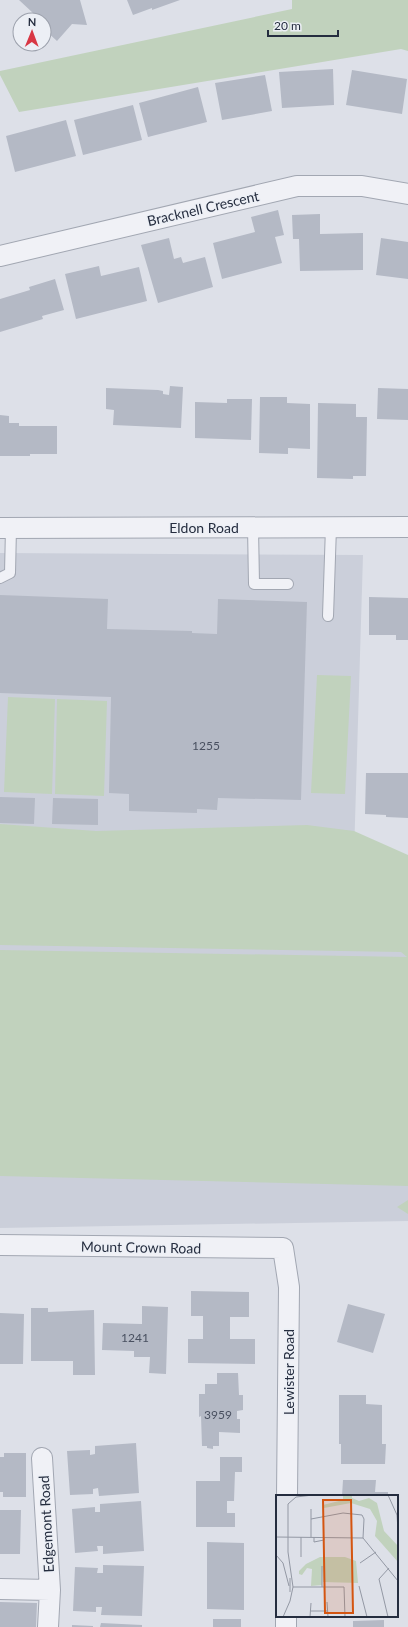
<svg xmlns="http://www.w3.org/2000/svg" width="408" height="1627" viewBox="0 0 408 1627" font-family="Lato,sans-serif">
  <rect width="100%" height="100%" fill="#dde0e8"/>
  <path fill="#cbcfda" d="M0 553 363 555 354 855 408 870V1221L0 1228Z"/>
  <path fill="#c1d2bd" d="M292 0H408V51L401 49 19 112 0 75V71L292 9Z
    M317 675 351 676 345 794 311 793Z
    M8 697 55 699 52 794 4 792Z
    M57 699 107 701 104 796 55 794Z
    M0 824 96 831 307 825 354 831 408 855V1186L0 1176V950L407 957 401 952 0 945Z
    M408 1200V1214L397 1207Z"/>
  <path fill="#b4b9c5" d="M19 0H80L87 25 72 24 57 41 44 29V20H34L30 16 33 13Z
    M127 0H180L152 10V8L133 15Z
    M333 69 334 105 282 108 279 72Z
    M352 70 407 79 402 114 346 105Z
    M265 75 272 111 222 120 215 83Z
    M198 87 207 122 148 137 139 103Z
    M133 105 142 140 83 155 74 120Z
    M66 120 76 156 15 172 6 136Z
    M278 210 284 235 275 237 282 263 222 279 213 243 255 232 251 217Z
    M320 214V234L363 233V270L300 271 299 239H293L292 215Z
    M169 238 174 259 181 257 183 263 205 257 213 287 158 303 141 245Z
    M381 238 408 242V279L376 275Z
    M99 266 101 276 139 267 147 301 76 319 65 274Z
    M55 279 64 310 42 316 43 319 0 332V299L30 290 29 287Z
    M170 386 183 387 181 428 113 425 114 410 106 409V388L158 390 163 391V394L169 395Z
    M378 388 408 389V420L377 419Z
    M260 397H287V403L310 404V449L288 448V454L259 453Z
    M227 399H252L251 440 195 438V402L227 403Z
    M318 403 356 404V417H367L366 476H353V479L317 478Z
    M0 415 9 416V423H19V426H57V454H30V456H0Z
    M0 595 108 599 107 629 192 631V633L217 634 218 599 307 602 301 800 218 798 217 810 197 809V813L129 811V794L109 793 111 697 0 693Z
    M369 597 408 598V640H396V635H369Z
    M366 773H408V818L386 817V815L365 814Z
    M0 797 35 798 34 824 0 823Z
    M53 798 98 799V825L52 824Z
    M191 1291 249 1292V1317H230V1339H255V1364L188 1363V1339H203V1316H191Z
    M348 1304 385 1314 373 1353 337 1342Z
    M142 1306 168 1307 166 1374 149 1373 150 1357H134V1351L102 1350 103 1323 142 1324Z
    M31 1308H48V1312L94 1310 95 1375H73V1361H31Z
    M0 1313 24 1314 23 1364H0Z
    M217 1373H238L239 1395H243V1410L237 1411V1419H240V1433L219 1432V1446H213V1449L207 1448V1446H202L201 1416 199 1417V1394H205V1384H217Z
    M339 1395H366V1404L382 1405V1444H386L385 1464H341V1444H339Z
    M136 1443 139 1493 99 1496 98 1488 93 1489V1494L70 1495 67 1451 90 1450V1455L95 1454V1446Z
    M4 1453H26V1497H3V1492H0V1457H4Z
    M220 1457H242V1472H235L234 1501H227V1513H235V1527H196V1481H220Z
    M343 1480H376L375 1492H388V1496H342Z
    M141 1501 144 1551 103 1554V1546H97L98 1551 75 1553 72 1509 95 1507V1512H100V1504Z
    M0 1510H21L20 1554H0Z
    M207 1542 244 1543V1610L207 1609Z
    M103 1565 144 1566 142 1616 101 1615 102 1607H96V1612L73 1611 75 1567 98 1568 97 1573H103Z
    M0 1602 37 1603 36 1627H0Z
    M213 1619H241V1627H213Z
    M384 1620V1627H353V1621Z
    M101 1623 142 1625V1627H100Z
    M72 1625 93 1626V1627H72Z"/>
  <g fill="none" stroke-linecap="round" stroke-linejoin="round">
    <defs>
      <path id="lane" d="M253 527 254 584H288
        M0 578 10 573 11 528
        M328 616 331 527"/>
      <path id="street" d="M0 256 297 186H362L408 194
        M0 528 408 527
        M0 1245 283 1248 289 1287 287 1496
        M42 1458 50 1590 48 1627
        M0 1589 50 1590
        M286 1627V1616"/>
    </defs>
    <use href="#lane" stroke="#a2a7b2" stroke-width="12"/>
    <use href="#street" stroke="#a2a7b2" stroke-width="22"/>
    <use href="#lane" stroke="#f0f1f6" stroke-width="10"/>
    <use href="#street" stroke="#f0f1f6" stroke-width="20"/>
  </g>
  <g text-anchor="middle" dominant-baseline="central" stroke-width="3" stroke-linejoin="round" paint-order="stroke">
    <g font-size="12" fill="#495060">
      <text x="206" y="745">1255</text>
      <text x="135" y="1337">1241</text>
      <text x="218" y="1414">3959</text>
    </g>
    <g font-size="14" fill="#252d3f" stroke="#eceff5">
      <text transform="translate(203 208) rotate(-13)">Bracknell Crescent</text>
      <text x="204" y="527">Eldon Road</text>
      <text transform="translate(141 1247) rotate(1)">Mount Crown Road</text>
      <text transform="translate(288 1372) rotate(-90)">Lewister Road</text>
      <text transform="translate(46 1524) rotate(-93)">Edgemont Road</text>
    </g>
  </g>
  <g transform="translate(276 1495)">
    <rect width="122" height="122" fill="#dde0e8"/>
    <path d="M67 0H76V3L83 6 93 3 101 8 108 36 122 51V67L99 41 101 26 94 14 75 8 48 13 47 10 67 5ZM44 62H69L80 66 82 88 47 87V71L46 90 35 91 36 74 31 73 26 80 23 79V76L30 69Z" fill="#c1d2bd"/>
    <path fill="none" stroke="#9398a4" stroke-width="1" d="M112 0 121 20 122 35M35 14V42M35 24 67 18 86 20 88 24 87 43M0 42 87 43 122 86M25 42V62M38 42V47L48 45V42M0 60 7 68 13 91M84 68 100 57M46 71V92M83 91 91 122M17 92H68L69 122M14 97V83M51 107 52 122M35 116H52M7 122 14 106 17 92 12 57V9L20 2 37 0M34 122 35 108M112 122 103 84 113 73"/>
    <path fill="#d45511" fill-opacity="0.15" stroke="#d45511" stroke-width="2" d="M47 5H75L77 118H49Z"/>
    <rect width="122" height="122" fill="none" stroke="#252d3f" stroke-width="2"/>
  </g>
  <g transform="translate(32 32) rotate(1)"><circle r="19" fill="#eceff5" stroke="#9ca1ac"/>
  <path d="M0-3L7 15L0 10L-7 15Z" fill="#d83744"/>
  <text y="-6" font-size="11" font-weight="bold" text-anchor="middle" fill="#252d3f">N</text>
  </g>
  <path d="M268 30v6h70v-6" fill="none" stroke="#252d3f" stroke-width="2"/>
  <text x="274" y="30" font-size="12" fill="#252d3f" stroke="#eceff5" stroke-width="3" paint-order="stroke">20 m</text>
</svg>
